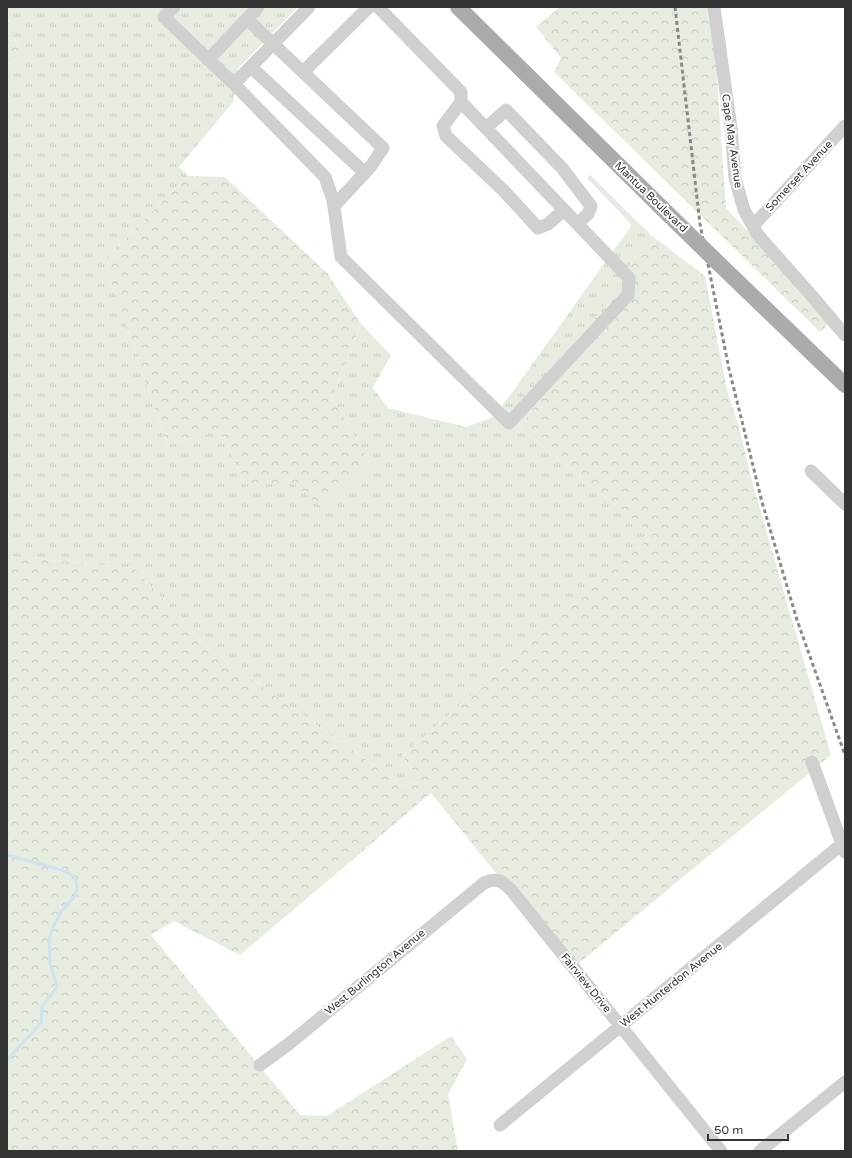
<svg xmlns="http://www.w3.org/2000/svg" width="852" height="1158" viewBox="0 0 852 1158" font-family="'Varela Round',sans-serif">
  <defs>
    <pattern id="grass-tufts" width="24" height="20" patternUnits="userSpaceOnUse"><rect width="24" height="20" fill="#e6ecdf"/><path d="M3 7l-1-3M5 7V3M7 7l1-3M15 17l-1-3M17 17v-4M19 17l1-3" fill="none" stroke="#c6cbc0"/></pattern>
    <pattern id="forest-crowns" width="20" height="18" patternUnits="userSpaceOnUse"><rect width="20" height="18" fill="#e6ecdf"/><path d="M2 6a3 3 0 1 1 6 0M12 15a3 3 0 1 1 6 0" fill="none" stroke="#c6cbc0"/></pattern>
  </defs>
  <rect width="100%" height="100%" fill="#fff"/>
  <path fill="url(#grass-tufts)" d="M7 7H298L238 68 233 102 179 167 188 176 104 260 167 445 220 430 245 484H295L370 464 332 397 361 324 391 355 373 388 388 408 466 427 495 416 632 225 587 178 590 175 651 235 520 428 653 535 402 756 422 782 401 785 208 648 134 568 7 556V64L21 57 7 15Z"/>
  <path fill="url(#forest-crowns)" d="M560 7H712L726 208 832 321 820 332 554 72 561 58 536 27Z
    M7 15 21 57 7 64Z
    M188 176 225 177 327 273 361 324 332 397 370 464 321 507 295 484H245L220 430 167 445 104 260Z
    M651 235 705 276 727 390 739 427 752 481 831 755 573 968 431 793 240 955 174 921 151 935 300 1115 327 1116 451 1036 467 1059 448 1094 458 1151H7V556L134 568 208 648 401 785 422 782 402 756 653 535 520 428Z"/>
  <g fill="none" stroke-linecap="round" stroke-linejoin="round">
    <path stroke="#cfe2ee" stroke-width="3" d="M7 855 65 871 73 876 76 880 77 890 74 897 61 912 54 925 49 939 50 964 57 986 55 990 42 1006 41 1023 7 1060"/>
    <path stroke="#d0d0d0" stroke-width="13" d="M174 7 164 17 234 84
      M309 7 234 84 325 177 333 200 341 257 509 423 628 295 629 278 461 102V92L378 7
      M714 7 731 128 735 178 744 210 758 235 812 296 845 335
      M247 19 383 148 371 166 334 206
      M208 60 258 7
      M251 67 365 173
      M303 72 369 7
      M461 102 443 126 446 136 504 191 538 228 548 224 564 210
      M486 128 506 110 562 168 591 206 588 214 577 224
      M753 226 845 126
      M811 471 845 504
      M812 762 845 852
      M260 1065 290 1043 484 883C497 877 503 881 512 891L721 1151
      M500 1125 842 844
      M760 1151 845 1082"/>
    <path stroke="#ababab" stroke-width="16" d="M458 7 668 214
      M713 258 845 385"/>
    <path stroke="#888" stroke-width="3" stroke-dasharray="4 3" stroke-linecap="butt" d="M675 7 700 224 729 369 762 502 797 620 845 755"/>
    <path stroke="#ababab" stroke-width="16" d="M668 214 713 258"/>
  </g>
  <g text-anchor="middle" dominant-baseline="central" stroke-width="4" stroke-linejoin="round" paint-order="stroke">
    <g font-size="11" fill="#333" stroke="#fff">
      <text transform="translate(732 141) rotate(82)">Cape May Avenue</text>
      <text transform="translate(799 176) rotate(-47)">Somerset Avenue</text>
      <text transform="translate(651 197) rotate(44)">Mantua Boulevard</text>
      <text transform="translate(375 972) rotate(-40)">West Burlington Avenue</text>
      <text transform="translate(586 983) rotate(51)">Fairview Drive</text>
      <text transform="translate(671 985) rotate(-39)">West Hunterdon Avenue</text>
    </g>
  </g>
  <rect width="852" height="1158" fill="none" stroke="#333333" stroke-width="16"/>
  <path d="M708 1134v6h80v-6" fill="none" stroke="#333333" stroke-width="2"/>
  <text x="714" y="1134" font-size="12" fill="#333333" stroke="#ffffff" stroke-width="3" paint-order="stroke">50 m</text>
</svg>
